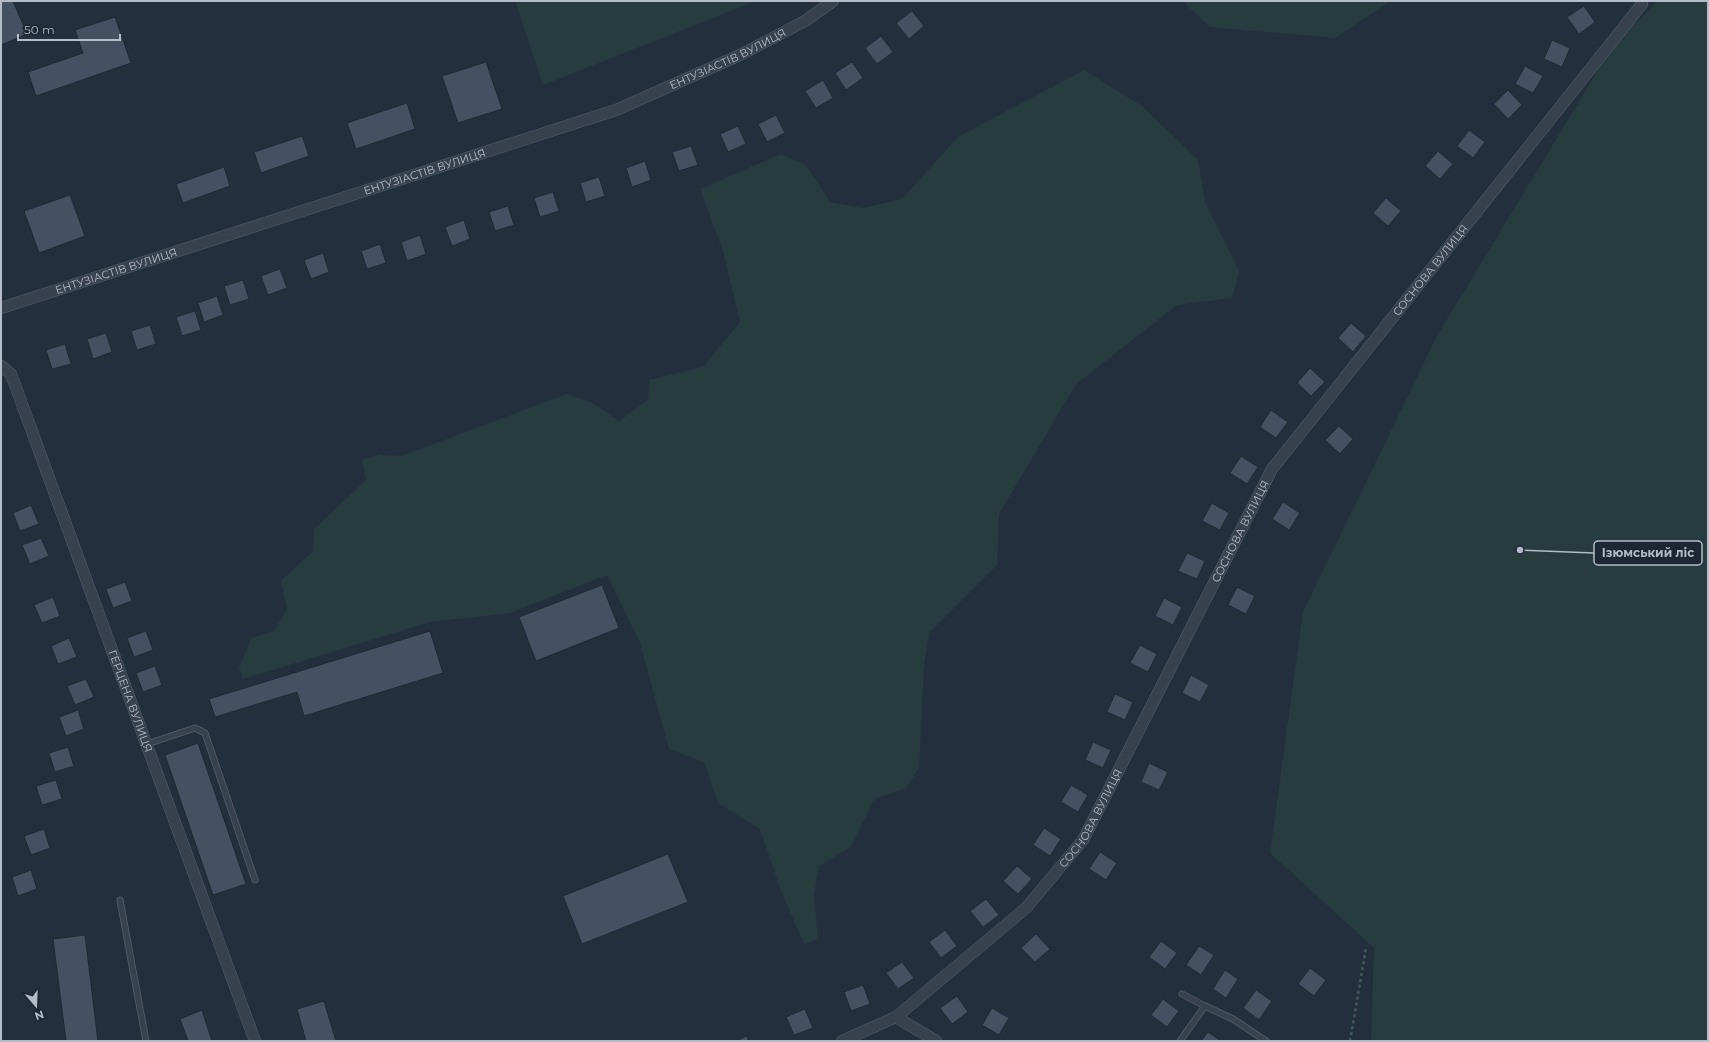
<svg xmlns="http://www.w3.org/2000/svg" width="1709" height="1042" viewBox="0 0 1709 1042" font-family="Montserrat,sans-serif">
  <rect width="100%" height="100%" fill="#242f3e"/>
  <path fill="#263c3f" d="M515 1H756L543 85Z
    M1182 1H1390L1336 38 1210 27Z
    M1658 1H1708V1041H1371L1374 948 1270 853 1303 612 1437 336 1612 47Z
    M1084 70 1142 106 1198 160 1205 202 1239 271 1232 298 1177 305 1076 384 999 514 997 565 929 633 924 666 919 768 906 788 874 799 851 847 819 866 814 895 818 939 804 944 781 891 760 829 718 803 704 762 669 749 640 643 607 575 510 613 430 622 243 679 239 668 251 638 274 631 287 609 281 581 313 551 314 529 366 480 362 460 379 455 402 456 567 394 593 403 619 421 648 400 649 380 703 367 740 322 723 251 700 189 781 154 806 165 830 202 862 208 902 199 958 137Z"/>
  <path fill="#455162" stroke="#1f2835" d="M1 1H13L27 34 1 45Z
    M1584 6 1595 22 1579 34 1567 17Z
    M912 11 924 26 909 39 896 23Z
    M115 17 131 63 36 96 28 72 83 53 75 30Z
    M881 36 893 52 877 64 865 48Z
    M1552 40 1570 48 1562 67 1544 59Z
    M486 62 502 109 458 123 442 76Z
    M852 62 863 78 846 90 835 73Z
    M1525 66 1543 76 1533 93 1515 84Z
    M823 80 833 98 816 108 805 91Z
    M1508 90 1522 105 1508 119 1494 104Z
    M407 103 415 129 356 149 347 123Z
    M776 115 785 133 767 142 758 124Z
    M738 126 746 144 728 152 720 134Z
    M1469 130 1485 142 1473 158 1457 146Z
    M302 136 309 156 261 173 254 152Z
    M691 146 698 165 679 171 672 152Z
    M1438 151 1453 164 1440 179 1425 166Z
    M645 161 651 180 632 187 626 168Z
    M224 167 230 186 183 203 176 184Z
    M599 177 605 196 586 202 580 183Z
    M553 192 559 211 540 217 534 198Z
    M70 195 85 236 39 253 24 211Z
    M1386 198 1401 211 1388 226 1373 213Z
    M508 206 514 225 495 231 489 212Z
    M464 220 470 239 452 246 445 227Z
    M420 235 426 254 407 261 401 242Z
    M380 244 386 263 367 269 361 251Z
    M323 253 329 272 311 279 304 260Z
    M280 269 287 288 268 295 261 276Z
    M243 280 249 299 230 305 224 286Z
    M217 296 223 315 204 322 198 303Z
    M195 311 201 330 182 336 176 317Z
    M1351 323 1366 336 1353 352 1338 338Z
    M150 325 156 344 137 350 131 331Z
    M106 333 112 352 93 359 87 339Z
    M65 344 71 364 52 369 46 350Z
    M1310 368 1325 382 1311 396 1297 383Z
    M1271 410 1288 422 1276 438 1260 427Z
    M1339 426 1353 439 1340 454 1325 440Z
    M1241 456 1258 467 1247 484 1230 473Z
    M1283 502 1300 513 1289 530 1272 519Z
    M1212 503 1229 513 1220 530 1202 521Z
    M31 505 39 524 20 531 13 513Z
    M41 538 49 556 30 564 22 545Z
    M1187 553 1205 561 1197 579 1178 571Z
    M125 582 132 601 113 608 106 589Z
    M602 585 619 628 536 661 519 617Z
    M1237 587 1255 596 1246 614 1228 605Z
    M53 597 60 616 42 623 34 605Z
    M1164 598 1182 607 1173 625 1155 616Z
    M146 631 153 650 134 657 127 638Z
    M430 631 443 673 304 716 297 692 215 717 209 699Z
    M69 638 77 657 58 664 51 646Z
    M1140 645 1157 654 1148 672 1130 663Z
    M155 666 162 685 143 692 136 673Z
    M1191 675 1209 685 1200 702 1182 693Z
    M86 679 94 697 75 705 67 686Z
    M1115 694 1133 702 1125 720 1107 712Z
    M78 710 84 729 66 736 59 717Z
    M1093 742 1111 750 1103 768 1085 760Z
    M198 743 246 884 213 895 165 755Z
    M68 747 74 766 55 772 49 753Z
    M1149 763 1168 772 1159 790 1141 782Z
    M56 780 62 799 42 805 36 786Z
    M1071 785 1088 795 1078 812 1061 802Z
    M1044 828 1061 839 1050 856 1033 845Z
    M44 829 50 848 31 855 24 836Z
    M1100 852 1117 863 1106 880 1089 869Z
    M668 854 688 902 582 944 563 896Z
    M1017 866 1032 879 1018 894 1003 881Z
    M31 870 37 889 18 896 12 877Z
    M986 899 999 915 983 927 970 911Z
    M945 930 957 946 941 958 929 942Z
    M1036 934 1050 949 1035 962 1021 948Z
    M85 935 98 1041H66L53 939Z
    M1161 941 1177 953 1165 969 1149 957Z
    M1199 946 1214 955 1201 975 1186 965Z
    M902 962 914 978 898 989 886 973Z
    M1310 968 1326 980 1314 996 1298 984Z
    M1225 970 1238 979 1226 998 1213 989Z
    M863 985 870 1004 851 1011 844 992Z
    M1256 990 1272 1001 1259 1020 1243 1008Z
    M957 996 968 1012 952 1024 940 1008Z
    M1163 999 1179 1011 1167 1027 1151 1015Z
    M324 1001 336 1041H306L297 1009Z
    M992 1008 1009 1018 999 1035 982 1025Z
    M805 1009 813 1028 794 1035 786 1017Z
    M202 1010 212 1041H188L180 1019Z
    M1208 1032 1221 1041H1201Z
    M746 1036 749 1041H737Z"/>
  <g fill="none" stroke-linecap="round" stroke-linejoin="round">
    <defs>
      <path id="service" d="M147 744 195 728 205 733 255 880
        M120 900 146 1041
        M1182 994 1205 1006 1233 1019 1266 1041
        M1180 1041 1205 1006"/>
      <g id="minor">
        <path id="s1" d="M1 308 616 110 740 55 805 21 833 1"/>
        <path id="s2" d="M1 366 11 374 255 1041"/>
        <path d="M896 1017 936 1041"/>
        <path id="s3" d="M842 1041 896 1017 1026 908 1083 840 1272 469 1642 4"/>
      </g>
    </defs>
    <use href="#service" stroke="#565f6c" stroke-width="7"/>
    <use href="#minor" stroke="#565f6c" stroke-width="12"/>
    <path stroke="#44595c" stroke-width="2.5" stroke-dasharray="3 3" stroke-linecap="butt" d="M1350 1041 1366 948"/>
    <use href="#service" stroke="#38414e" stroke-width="5.5"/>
    <use href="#minor" stroke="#38414e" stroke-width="11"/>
  </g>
  <g text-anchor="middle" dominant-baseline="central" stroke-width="3" stroke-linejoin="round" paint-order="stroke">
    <g font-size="11" fill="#b4bcc9" stroke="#1d2633">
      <text stroke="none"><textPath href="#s1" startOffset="769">ЕНТУЗІАСТІВ ВУЛИЦЯ</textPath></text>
      <text stroke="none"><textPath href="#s1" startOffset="445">ЕНТУЗІАСТІВ ВУЛИЦЯ</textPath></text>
      <text stroke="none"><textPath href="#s3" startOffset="988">СОСНОВА ВУЛИЦЯ</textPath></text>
      <text stroke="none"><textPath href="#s1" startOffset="121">ЕНТУЗІАСТІВ ВУЛИЦЯ</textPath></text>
      <text stroke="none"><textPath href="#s3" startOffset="664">СОСНОВА ВУЛИЦЯ</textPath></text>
      <text stroke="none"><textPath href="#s2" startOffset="361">ГЕРЦЕНА ВУЛИЦЯ</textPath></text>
      <text stroke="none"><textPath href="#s3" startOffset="340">СОСНОВА ВУЛИЦЯ</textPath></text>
    </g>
  </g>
  <path fill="none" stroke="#b4bcc9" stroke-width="1.5" d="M1520 550L1594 553"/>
  <circle fill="#b4bcc9" stroke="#1d2633" stroke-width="1.5" cx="1520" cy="550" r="4"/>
  <rect fill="#1d2633" stroke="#b4bcc9" stroke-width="1.5" x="1594" y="541" width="108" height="24" rx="4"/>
  <g font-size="12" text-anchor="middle" font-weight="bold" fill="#b4bcc9">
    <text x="1648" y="557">Ізюмський ліс</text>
  </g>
  <rect width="1709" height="1042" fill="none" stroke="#b4bcc9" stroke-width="4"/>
  <g transform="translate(36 1006) rotate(161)" stroke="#1d2633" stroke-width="3" paint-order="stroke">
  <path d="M0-3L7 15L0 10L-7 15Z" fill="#b4bcc9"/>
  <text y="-6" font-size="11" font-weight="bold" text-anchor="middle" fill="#b4bcc9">N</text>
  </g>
  <path d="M18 34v6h102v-6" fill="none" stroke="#b4bcc9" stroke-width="2"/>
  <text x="24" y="34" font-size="12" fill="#b4bcc9" stroke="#1d2633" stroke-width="3" paint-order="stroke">50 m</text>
</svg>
